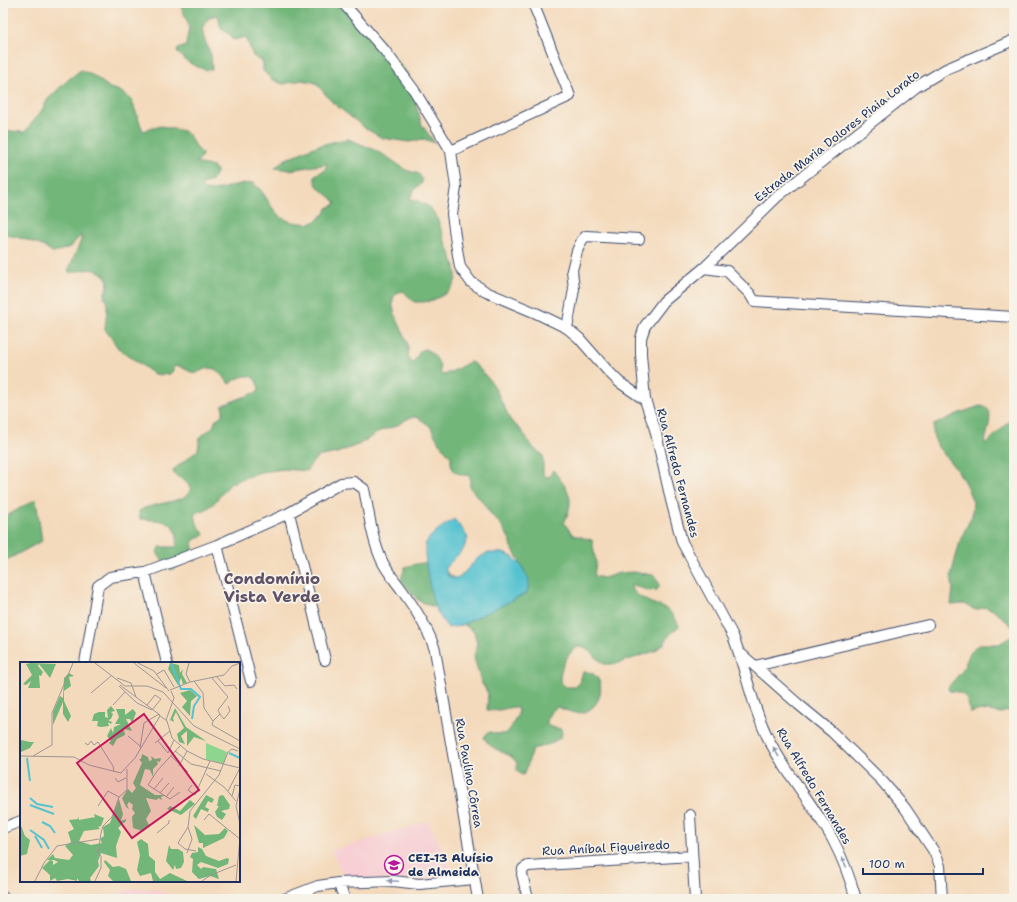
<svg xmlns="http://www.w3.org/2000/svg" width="1017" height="902" viewBox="0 0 1017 902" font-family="'Shantell Sans',sans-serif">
  <rect width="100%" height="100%" fill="#f7f3e8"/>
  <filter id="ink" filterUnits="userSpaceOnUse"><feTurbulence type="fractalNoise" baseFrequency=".025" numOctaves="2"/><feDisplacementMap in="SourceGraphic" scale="8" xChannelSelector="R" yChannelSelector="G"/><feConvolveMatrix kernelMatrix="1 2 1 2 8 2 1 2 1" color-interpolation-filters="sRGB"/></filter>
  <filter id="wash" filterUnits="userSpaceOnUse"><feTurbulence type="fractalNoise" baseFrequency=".012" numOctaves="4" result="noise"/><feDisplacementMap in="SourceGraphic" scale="16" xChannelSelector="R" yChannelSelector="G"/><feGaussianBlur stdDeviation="0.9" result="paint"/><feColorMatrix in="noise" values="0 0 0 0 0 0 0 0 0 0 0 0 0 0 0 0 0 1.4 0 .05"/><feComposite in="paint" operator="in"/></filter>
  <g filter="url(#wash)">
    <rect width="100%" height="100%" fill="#f4dabc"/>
    <path fill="#f7cfd4" d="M428 821 457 879 345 880 332 851Z
      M136 888 159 890 176 899H100Z"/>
    <path fill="#72b67a" stroke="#46726c" d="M180 3H352L363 20 407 73 422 125 435 143 424 139 409 142 382 138 365 128 332 102 316 83 302 80 283 84 271 79 263 71V62L253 56 246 37 233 40 231 35 221 29 218 15C208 16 206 21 202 29L204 38 211 55 212 70C202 71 182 61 177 51L178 49 186 46C186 38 190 31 188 24 187 17 181 10 180 3Z
      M81 70 94 76 110 88 120 91 131 99 143 131 161 126 183 131 189 135 195 146 202 153 201 158 197 161V163L213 167 217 170 212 181 202 184V187L203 190 213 191 239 184 253 183C273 198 269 220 299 223 304 223 308 224 312 223 317 221 320 216 325 214L327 208 336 204C331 193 312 190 315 175L325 170 327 164 290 170 275 168 284 160 314 147 336 141 348 139 373 149 386 156 406 170 419 174 422 179V183L415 189 410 198C416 201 424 203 429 207 438 215 441 230 445 241 452 260 467 281 443 295 430 302 429 302 414 302L403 291C379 295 404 330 407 342 409 348 408 355 409 361L413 363 420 351 425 349C433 352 442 363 440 373L443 375C453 372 461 366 470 362L475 364 493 384 511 421 521 430 534 449 543 455V476L549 477 553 470C569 491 576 497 564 523L573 535 592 540 596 563 594 576 604 578 619 573 633 572 654 575 659 583V587L657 590 649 591 631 584 632 590C635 592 638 596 642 598 659 609 669 603 679 626L671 633 663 645 655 651 616 664H604L584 647C572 642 556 672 561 683 562 683 566 687 566 687H575L579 684 583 672C610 670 605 715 575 713 569 712 563 709 557 707 551 711 548 715 547 723L550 727 561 729 562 733 561 737 550 744 533 749C528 757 529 768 523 775L520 774 517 770C520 755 499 753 491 746 488 744 486 740 484 738L486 734 490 732C510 738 509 730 518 714L517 708 513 707 499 710H487L488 693 481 682 474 657 477 644 474 632 453 616 418 600 401 580 405 567C412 565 421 562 430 563 443 567 461 584 472 592L516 575 520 562 513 550 509 538 502 526 490 513 482 501 470 488V476C457 474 450 473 451 457L439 443 430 426 417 417 409 418 396 426 380 431 360 444 337 453 317 457 306 471 285 469 260 472 231 483 213 504 205 510 197 512 195 514 197 524 204 534 203 536 195 539 192 543 196 561 192 560 183 553 185 563 171 570 159 556 157 551 160 547H175L177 545C179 518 161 521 140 519L139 511C152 502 186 504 191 489L187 483 174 474 173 470 198 450 200 437 213 427 216 419 223 415V405L257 392 259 389C255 369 240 376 229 384 218 369 213 363 195 374L179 366H175L173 368V371L170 374 161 375 154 374 118 348 105 329 107 309V301L104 296C105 292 108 287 108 283 108 280 106 277 104 275 94 266 82 270 70 273L68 271 81 240V235L70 247 54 253C39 242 21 238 3 234V202L7 196 8 183 3 169V134L11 131 25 132 42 110 48 99 69 79Z
      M980 406C998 407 986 432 985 443H987L1012 418 1014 420V628L995 611 986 607 975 610 965 604 951 605 953 589 951 575 961 538 972 516 973 502 966 485 959 473 938 447 933 435 934 425 957 414Z
      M36 499 42 541 3 562V518Z
      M1014 635V709L1001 713 981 710 970 713C967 697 966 692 949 691L948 687 963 670 969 655 975 647 981 644H999Z"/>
    <path fill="#56c2d0" stroke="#387897" d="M454 519 463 530 468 538 463 550 445 568 448 576 453 578H459L477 559 487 553H503L513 557 521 565 529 580 527 593 459 626 448 628C443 621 438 614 435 607 431 596 422 552 426 543 432 532 444 526 454 519Z"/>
  </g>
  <g filter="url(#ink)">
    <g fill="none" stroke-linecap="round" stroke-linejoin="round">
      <defs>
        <path id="street" d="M343 3 385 51 414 90 451 151 456 187 452 214 456 243 460 267 471 282 486 292 536 313 567 328 579 338 607 370 619 382 645 400 655 429 671 500 682 542 733 636C746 670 752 707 769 740 787 775 814 805 833 840 843 859 850 878 856 899
          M451 151 570 96 533 3
          M704 268 727 271 750 294 754 301 1014 317
          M567 328 574 289 572 270 577 251 582 240 586 236 639 239
          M645 400 641 354V338L645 326 664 301 704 268 778 196 916 87 946 69 1014 40
          M289 513 325 660
          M217 545 251 681
          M145 572 167 663
          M740 653 798 704 832 732 882 781 905 808 933 850 937 858 940 866 942 899
          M85 663 98 586 110 577 145 572 217 545 289 513 341 483 354 482 364 489C369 513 372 541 383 563 390 576 399 585 406 596 418 613 429 631 435 650L478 899
          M755 666 928 625
          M690 815 695 899
          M3 828 21 821
          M338 883 345 899
          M3 897 4 899
          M284 899 318 886 338 883 393 881 419 884 474 879
          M528 899 522 874 523 869 528 866 692 856"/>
      </defs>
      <use href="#street" stroke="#3c496c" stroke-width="12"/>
      <use href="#street" stroke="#fff" stroke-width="10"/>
    </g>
    <defs><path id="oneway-solid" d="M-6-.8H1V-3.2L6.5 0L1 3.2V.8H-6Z"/></defs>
    <g fill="#8d97ae">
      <use href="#oneway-solid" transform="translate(776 752) rotate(-120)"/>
      <use href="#oneway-solid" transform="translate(844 862) rotate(-116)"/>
      <use href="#oneway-solid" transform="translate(393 881) rotate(-177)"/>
    </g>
  </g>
  <defs>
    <symbol id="school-ring" viewBox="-11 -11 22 22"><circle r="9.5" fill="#f7f3e8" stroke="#b5179e" stroke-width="1.5"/><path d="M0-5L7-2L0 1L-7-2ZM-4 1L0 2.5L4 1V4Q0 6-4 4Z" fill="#b5179e"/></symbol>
  </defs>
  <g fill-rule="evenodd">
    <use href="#school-ring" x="383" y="854" width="22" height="22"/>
  </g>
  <g text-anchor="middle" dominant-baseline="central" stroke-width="3.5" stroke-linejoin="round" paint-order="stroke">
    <g font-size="12" fill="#1b2f5e" stroke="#f7f3e8">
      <text transform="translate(837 136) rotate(-38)">Estrada Maria Dolores Piaia Lorato</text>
      <text transform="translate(678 473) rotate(75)">Rua Alfredo Fernandes</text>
      <text transform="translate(469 773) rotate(80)">Rua Paulino Côrrea</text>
      <text transform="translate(814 786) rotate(59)">Rua Alfredo Fernandes</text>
      <text transform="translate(606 848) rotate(-3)">Rua Aníbal Figueiredo</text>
    </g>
    <g font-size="12" font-weight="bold" fill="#1b2f5e" stroke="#f7f3e8" text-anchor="start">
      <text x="408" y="858">CEI-13 Aluísio<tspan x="408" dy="14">de Almeida</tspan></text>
    </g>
    <g font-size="16" font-weight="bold" fill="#5f5168" stroke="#f7f3e8">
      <text x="272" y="578">Condomínio<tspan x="272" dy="18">Vista Verde</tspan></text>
    </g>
  </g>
  <g transform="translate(20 662)">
    <rect width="220" height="220" fill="#f4dabc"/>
    <path d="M186 81 207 90 204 102 186 97Z" fill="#8ed58f"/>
    <path d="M11 1 36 2 30 16 19 2 18 4 23 10 21 14 19 13 20 26H8L11 19 6 23 3 22 12 13 6 2ZM150 1 159 3 160 11 163 7 162 12 167 21 163 22 161 16 158 23 148 7ZM49 11 54 14 49 15 51 24 44 29V39L51 54 48 60 43 52V40L33 63V50L40 34 43 36 44 16ZM170 28 177 34 171 39 170 54 162 45 167 39 160 31ZM91 44 95 49 91 50 93 52 91 57 88 58 92 60 91 62 88 60 89 64 81 65 77 64 78 59H72L74 52 79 50H85V55L88 56 87 48ZM155 46 166 65 186 79 174 75 167 84V69L161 74 165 82 159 80 157 72 164 66 156 50 153 56 154 60 150 58ZM96 47H105V53L113 47 116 51 112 61 110 57H104H106L112 69 104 67 105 73 97 77 93 84 89 81 91 79 87 74 91 66 93 71 94 65 101 62H95L99 55ZM1 78 10 80H14L10 86 1 90ZM122 92 128 95 129 99 132 98 131 94 135 97 141 96 140 100 137 99 138 102 133 107V115L130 108 125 107 120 123 135 133H145L141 135 142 138 138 136 137 138 126 136 131 149 126 157 129 163 122 169 113 166 112 155 115 151 112 147 113 143 109 140 107 143 109 147 106 145 102 136 108 127 112 131 116 126 113 121 122 101 119 97H121ZM186 133 194 137 192 141 188 139 185 145 189 147 188 150 181 147 176 157 173 154ZM203 133 210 143 209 147 201 149 206 152 202 158 197 155 195 150 199 144H197L199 134ZM99 137 103 152 101 159 106 157V159L98 166 101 170 96 184 97 196 81 191 78 199 79 204 70 216 71 219H59L57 216V219L48 217 37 219 35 216 30 219V213L22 206 30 198 33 199V203L38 200 34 198H27L33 192 35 196 49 198 53 193 45 184 51 180 48 170 54 167 49 158 58 157V154L59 158 75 155 74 152 84 156 81 164 78 165 80 167 64 169 59 179 71 183 82 181 80 177 84 174 83 165 90 161ZM170 138 175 142 161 153 147 147 150 144 160 149ZM0 161 5 174 10 178 7 192 0 194ZM174 163 185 173 199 172 205 166 208 169 204 176 183 186V181H179ZM121 177 128 182 129 194 135 199V210L140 217 150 211 167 219H133L131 211 120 214 117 208 120 193 117 180ZM149 183 151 187H158L163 190 164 200 161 206 156 207 155 203 153 208 146 199ZM178 185 182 187 186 194 199 199 207 196 209 197 208 202 198 206 181 200 177 203 181 207 183 205 196 207 199 217 190 214 179 217 172 210 173 197 170 195 172 191 178 190ZM85 198 93 205 99 204 106 207 111 219H93L88 214 90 208 84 200Z" fill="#72b67a"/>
    <path fill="none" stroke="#56c2d0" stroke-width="2" d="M151 1 161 27H171L180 35 174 44 172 57M209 91 220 96M7 96 10 119M10 136 17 142 33 145M10 143 34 152M22 160 30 164 35 171M10 168 24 178 29 187M15 174 22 186"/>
    <path fill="none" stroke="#9d9696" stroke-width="1" d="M75 1 105 24H127L143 30 174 64 220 87M114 1 146 26M118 1 134 9 149 29M137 12 144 8 154 25M196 14 205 24 214 23 217 27M97 16 111 21 116 35M192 16 208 35 198 48 200 52M174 19 183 31 184 46 193 59 192 63 220 79M170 20 204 13 212 4 220 1M100 23 140 53M99 24 117 41 132 48 141 37 135 33 127 43M150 28 170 20 166 12 169 1M71 31 91 14M93 43 105 30M139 53 147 59 152 76 167 89 183 97 220 106M146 58 154 36 151 29M193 59 200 52 204 57 210 49 208 44M108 74 120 84M138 79 148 91 154 78M65 81 68 83 71 79 74 83 78 80 93 104 94 110M135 81 150 69M160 84 137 109 128 123 150 137 160 130M120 86 124 61 139 52M155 89 171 102 201 109M0 94 54 95 69 103 101 111 115 96 140 54M13 94 32 83V51L53 1M151 94 168 110M159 104 167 89M186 112 204 125 216 139M95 116 98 120 106 116M172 123 168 128 175 133 190 99M134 127 143 116M220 127 216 144 220 162M208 129 220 106M140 131 149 121M212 134 215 123 220 124M146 135 154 125M78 144 88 129 99 135M184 158 189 152 220 177M168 165 158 181 165 187 176 189M137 171 149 161V158M167 191 172 177 168 165 170 149 199 113 208 90 212 87 218 89M15 219 24 201 37 184 79 177M75 219 81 206V194L78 191 81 171 83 164 92 155 99 135 107 128V107M182 219 191 213 216 203M216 219 220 176"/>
    <path fill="#c2185b" fill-opacity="0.15" stroke="#c2185b" stroke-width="2" d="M124 52 179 128 112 176 57 101Z"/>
    <rect width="220" height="220" fill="none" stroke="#1b2f5e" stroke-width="2"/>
  </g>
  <rect width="1017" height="902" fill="none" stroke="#f7f3e8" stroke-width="16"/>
  <path d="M863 868v6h120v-6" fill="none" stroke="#1b2f5e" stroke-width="2"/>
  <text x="869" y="868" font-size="12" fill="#1b2f5e" stroke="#f7f3e8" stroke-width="3" paint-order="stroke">100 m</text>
</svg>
